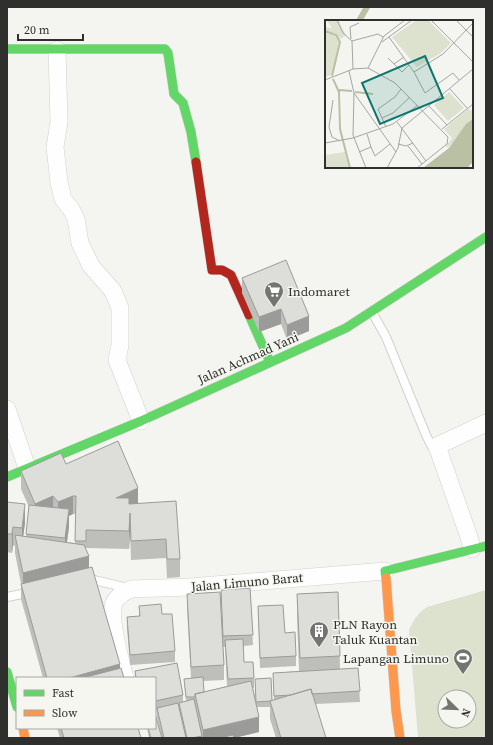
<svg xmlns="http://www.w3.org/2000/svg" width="493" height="745" viewBox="0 0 493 745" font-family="'Source Serif 4',serif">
  <rect width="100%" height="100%" fill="#f4f5f0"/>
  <path fill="#dde2ce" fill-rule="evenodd" d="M486 590V738H418L409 630C414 619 417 614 427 607ZM445 697H469V721H445Z"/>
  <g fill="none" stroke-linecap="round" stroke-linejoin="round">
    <path stroke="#bac0a4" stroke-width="6" d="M359 21 367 7"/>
    <defs>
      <path id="lane" d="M372 312 386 337 426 435 432 447 436 446
        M87 580 90 579 128 588
        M7 597 32 592"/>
      <path id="street" d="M57 50 59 122 55 147 59 182 63 199 71 209 76 219 80 243 91 266 113 291 120 308V345L117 360 141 421
        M7 409 27 468
        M472 549 469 537 437 446 486 423
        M125 678C121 661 108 618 114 603 117 596 124 592 131 589L190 587 385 571"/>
      <path id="fast" d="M7 49H165L168 53 174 94 183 103 191 132 196 162
        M249 315 270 362
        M7 477 141 421 346 328 486 237
        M386 578 385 571 486 546
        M7 672 17 707"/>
      <path id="slow" d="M386 578 396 711 400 738
        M23 728 25 738"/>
      <path id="jam" d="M196 162 212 270H222L231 275 249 315"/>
    </defs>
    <use href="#lane" stroke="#d1d2ce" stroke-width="10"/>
    <use href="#street" stroke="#d1d2ce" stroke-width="18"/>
    <use href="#fast" stroke="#d1d2ce" stroke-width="10"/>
    <use href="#slow" stroke="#d1d2ce" stroke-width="10"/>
    <use href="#jam" stroke="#d1d2ce" stroke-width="10"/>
    <use href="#lane" stroke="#fdfefd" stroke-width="8"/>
    <use href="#street" stroke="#fdfefd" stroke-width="17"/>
    <use href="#fast" stroke="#63d668" stroke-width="9"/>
    <use href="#slow" stroke="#ff974d" stroke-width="9"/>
    <use href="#jam" stroke="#b3261e" stroke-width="9"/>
  </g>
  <path fill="#bebfbb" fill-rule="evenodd" d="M242 278 309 331 287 340 281 324 259 332 242 293Z
    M66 464 138 503 180 559V577L167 578 166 558 131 560 130 531 129 549 86 548 89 567 120 668 124 678H43L21 599V584L15 553V546L13 545 12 553 7 552V502L25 523 23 536H26L29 507 21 489V471ZM73 514H76L75 543 67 542 69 527V516Z
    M250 588 253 645 244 646V662H253L254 678V688H253L256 701 255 679 271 678 272 700H274L273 673 299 671 297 617V594L338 592 340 669 358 668 360 702 315 704 326 738H276L270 719V707H257L259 717V732L234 738H162L157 718V711H155V678H135V671L177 663 183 695V702L186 701 184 679 191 678 187 609V594L220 592 224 665V680L203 681 204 692 227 686 225 647H223L221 590Z
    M139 606 162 614 175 651V662L130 665 127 628V617L139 616Z
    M258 606 285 633 296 656V666L260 668Z
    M57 728H138L141 738H60Z
    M147 728H155L162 738H149Z"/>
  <path fill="#9b9b99" d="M281 309V324L259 332V317Z
    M309 316V331L287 340V325Z
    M138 488V507L130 513V531L129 549V531L116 498Z
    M53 496V514L35 522V504Z
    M73 496V514L69 516V527L65 556V538L58 520V502Z
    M25 504V523L22 546V528Z
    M13 527V545L12 553V534Z
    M86 530V556H89V574L23 589V573L86 557Z
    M120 664V678H69Z
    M259 717V732L234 738H203V730Z
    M202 736V738H191Z"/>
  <path fill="#dddeda" stroke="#9b9b99" d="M286 260 309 316 287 325 281 309 259 317 242 278Z
    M118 441 138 488 116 498H129V504L176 501 180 559H167L166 539 131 541 130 513 129 531 86 530V541H75L76 496H73L58 502 53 496 35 504 21 471 61 453 66 464Z
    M7 502 25 504 22 528 13 527 12 534H7Z
    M29 505 69 509 65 538 26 534Z
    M15 535 84 545 89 556 23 573Z
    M92 567 120 664 69 678H47L21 584Z
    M250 588 253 635 223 636 221 590Z
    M220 592 224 665 191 667 187 594Z
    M338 592 340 656 300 658 297 594Z
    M161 604 162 614H172L175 651 130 655 127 617 140 616 139 606Z
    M283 605 285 633 295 632 296 656 260 658 258 606Z
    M243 639 244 662H253L254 678 228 679 225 640Z
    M177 663 183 695 155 701V678H136L135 671Z
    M121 668 124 678H82Z
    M358 668 360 691 312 694 311 689 291 695 274 696 273 673Z
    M203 677 204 692 195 694V697H186L184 679Z
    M271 678 272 700 271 701 256 702 255 679Z
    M251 681 259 717 203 730 195 694Z
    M311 689 326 738H281L270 701Z
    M194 699 202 736 191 738H187L179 703Z
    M178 703 186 738H164L157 708Z
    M155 714 162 738H151L148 728H155Z
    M61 728H138L141 738H64Z
    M233 735 234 738H219Z"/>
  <defs>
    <symbol id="supermarket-pin" viewBox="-11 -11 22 30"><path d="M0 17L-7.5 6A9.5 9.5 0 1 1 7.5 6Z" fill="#747571" stroke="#f5f6ef"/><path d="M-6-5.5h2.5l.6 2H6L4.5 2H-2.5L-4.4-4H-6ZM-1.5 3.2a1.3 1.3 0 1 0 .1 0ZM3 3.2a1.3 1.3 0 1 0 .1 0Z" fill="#fff"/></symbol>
    <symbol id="building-pin" viewBox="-11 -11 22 30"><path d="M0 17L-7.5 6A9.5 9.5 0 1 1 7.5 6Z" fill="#747571" stroke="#f5f6ef"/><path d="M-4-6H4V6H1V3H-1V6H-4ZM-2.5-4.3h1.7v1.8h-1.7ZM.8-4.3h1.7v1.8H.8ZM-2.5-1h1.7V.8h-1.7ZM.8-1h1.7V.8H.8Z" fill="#fff"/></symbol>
    <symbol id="stadium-pin" viewBox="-11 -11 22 30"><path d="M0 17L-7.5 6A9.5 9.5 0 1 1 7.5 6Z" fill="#747571" stroke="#f5f6ef"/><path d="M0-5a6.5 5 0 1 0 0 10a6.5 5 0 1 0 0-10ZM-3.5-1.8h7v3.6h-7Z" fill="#fff"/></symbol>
  </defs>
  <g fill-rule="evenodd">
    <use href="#supermarket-pin" x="263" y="280" width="22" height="30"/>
    <use href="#building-pin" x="308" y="620" width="22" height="30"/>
    <use href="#stadium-pin" x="452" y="647" width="22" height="30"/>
  </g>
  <g text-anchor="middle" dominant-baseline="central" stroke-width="3" stroke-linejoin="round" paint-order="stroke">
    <g font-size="13" fill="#2f302d" stroke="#f5f6ef" text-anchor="start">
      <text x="288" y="291">Indomaret</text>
      <text x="333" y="624">PLN Rayon<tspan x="333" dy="15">Taluk Kuantan</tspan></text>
      <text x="449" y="658" text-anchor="end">Lapangan Limuno</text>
    </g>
    <g font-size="13" fill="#2f302d" stroke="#f5f6ef">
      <text transform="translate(248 358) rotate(-24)">Jalan Achmad Yani</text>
      <text transform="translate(247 582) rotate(-5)">Jalan Limuno Barat</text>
    </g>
  </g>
  <g transform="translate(325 20)">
    <rect width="148" height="148" fill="#f4f5f0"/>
    <path d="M13 0 21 15 16 19 0 10V7L7 8 2 1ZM92 0H103L126 23 116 33 92 47 67 17ZM0 12 9 15 14 21 11 43 6 55 0 57ZM124 72 139 88 123 101 109 85ZM143 89 148 91V99L123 128 121 126 127 118 119 109ZM20 132 24 148H0V135Z" fill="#dde2ce"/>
    <path d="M148 99V142L142 148H98L124 128 141 104Z" fill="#bac0a4"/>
    <path fill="none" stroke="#bac0a4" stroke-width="2" d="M0 11 11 15 15 22 7 56M8 59 14 72 15 109 25 148M14 70 27 71M30 72 48 74"/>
    <path fill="none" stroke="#a5a6a2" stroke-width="1" d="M12 0 18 13 27 21 28 49M106 0 148 42M131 0 148 17M64 17 89 52 100 73 128 53 134 60M26 19 25 7 34 3M27 21 53 14 58 17M57 22 87 0M63 38 69 44 79 37M69 44 77 52 84 45M43 48 70 63 123 117 122 124 92 148M24 51 29 73 71 132M89 52 118 34 148 3M0 60 28 49 43 48 59 16 80 0M125 69 142 88M29 73 28 115 41 148M8 80 4 107 7 117 15 121M104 86 122 105M57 98 68 93 85 77M72 102 101 141M61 107 53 89 70 77 76 69M117 109 148 84M42 114 46 127M0 123 28 118 68 104 93 85M73 124 81 126 88 123M83 126 97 144M34 132 46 127 50 136 65 124M62 148 73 128 77 108 148 49"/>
    <path fill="#0f766e" fill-opacity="0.15" stroke="#0f766e" stroke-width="2" d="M100 36 118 78 55 104 37 63Z"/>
    <rect width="148" height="148" fill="none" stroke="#2f302d" stroke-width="2"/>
  </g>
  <rect width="493" height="745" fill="none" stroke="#2f302d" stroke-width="16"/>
  <rect x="16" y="677" width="140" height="52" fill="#f5f6ef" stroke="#a6a7a1"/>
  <rect x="24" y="690" width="20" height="6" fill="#63d668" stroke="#a6a7a1"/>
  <text x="52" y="697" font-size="12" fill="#2f302d">Fast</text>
  <rect x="24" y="710" width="20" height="6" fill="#ff974d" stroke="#a6a7a1"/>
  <text x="52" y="717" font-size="12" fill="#2f302d">Slow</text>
  <g transform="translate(457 709) rotate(113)"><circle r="19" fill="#f5f6ef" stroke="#a6a7a1"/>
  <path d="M0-3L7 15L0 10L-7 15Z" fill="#747571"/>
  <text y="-6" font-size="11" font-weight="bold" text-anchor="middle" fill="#2f302d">N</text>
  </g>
  <path d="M18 34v6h65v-6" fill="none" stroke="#2f302d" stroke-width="2"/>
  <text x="24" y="34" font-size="12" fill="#2f302d" stroke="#f5f6ef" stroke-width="3" paint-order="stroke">20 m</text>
</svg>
